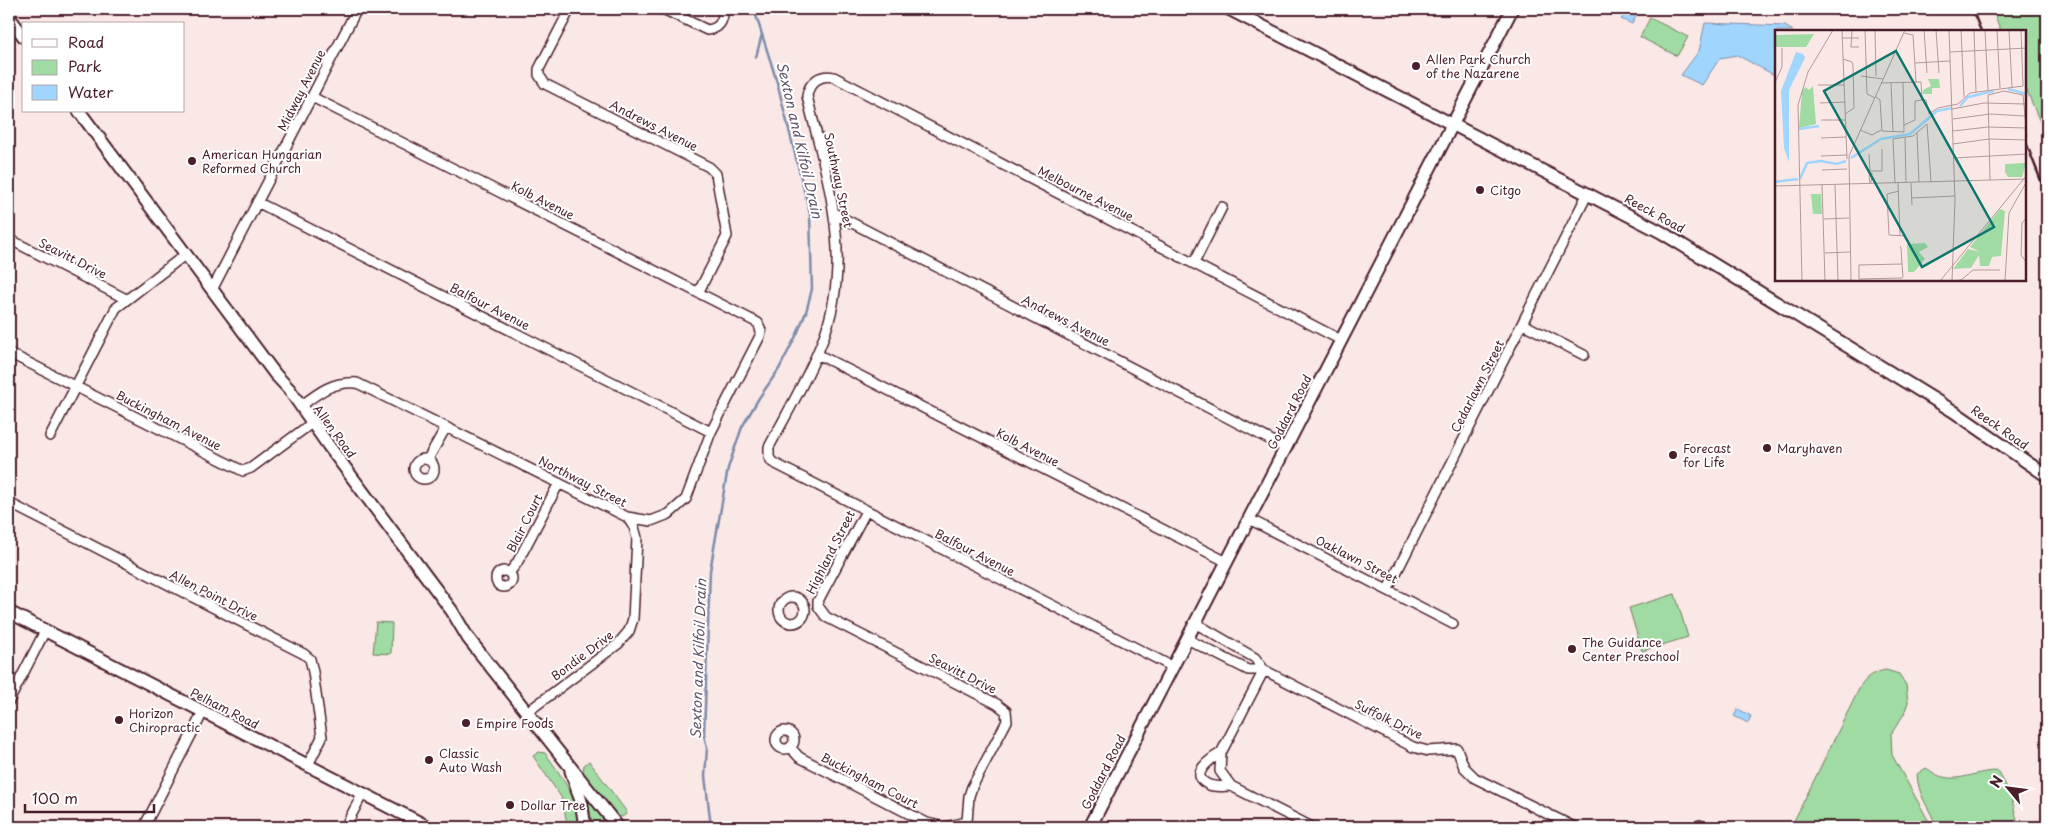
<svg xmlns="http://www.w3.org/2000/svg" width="2056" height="836" viewBox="0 0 2056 836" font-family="'Playpen Sans',sans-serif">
  <rect width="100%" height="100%" fill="#fae8e6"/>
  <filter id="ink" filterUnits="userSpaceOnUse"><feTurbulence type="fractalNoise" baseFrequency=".02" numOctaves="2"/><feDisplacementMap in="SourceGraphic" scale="10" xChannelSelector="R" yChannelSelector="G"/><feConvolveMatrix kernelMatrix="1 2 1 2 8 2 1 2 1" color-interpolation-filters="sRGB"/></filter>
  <g filter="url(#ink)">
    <path fill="#9fdba2" stroke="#747d66" d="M1992 9H2047V139L2025 86V31H2001Z
      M1650 18 1688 37 1677 56 1640 37Z
      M1675 594 1688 637 1642 651 1629 608Z
      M376 622 392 623 391 654 373 653Z
      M1886 670 1899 674 1906 685 1908 702 1904 714 1891 734 1892 755 1932 827H1791L1860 687C1867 677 1874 672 1886 670Z
      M539 752 545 753C563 777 576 797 580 827H568L561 797 533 756Z
      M589 761 626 811V814L622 817 616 816 583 772 584 765Z
      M1926 768C1931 771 1937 776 1943 777 1960 782 1979 770 1998 771L2010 793 2019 827H1937C1929 807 1918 796 1917 774Z
      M588 797 608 823 602 827H592Z"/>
    <path fill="#a0d5fe" stroke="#7e8caa" d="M1629 9 1639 10 1632 24 1621 19Z
      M1705 23 1785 26 1793 31H1776V76L1737 55 1720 58 1702 85 1681 75 1699 51Z
      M1738 709 1751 716 1748 723 1734 716Z"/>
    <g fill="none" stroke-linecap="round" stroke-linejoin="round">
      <path stroke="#7e8caa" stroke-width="2.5" d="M756 57 762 34
        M711 827 705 776 707 748 704 735 710 571 728 468 742 427 759 398 779 369 797 334 806 312 812 289 810 214 777 82 754 9"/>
      <defs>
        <path id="street" d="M556 9 567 14
          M570 9 539 69V75L545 84 709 167 716 174 727 236 698 293
          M663 9 707 30C719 29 724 21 723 9
          M257 202 711 432
          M835 214 1286 448
          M9 239 126 299
          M1194 263 1222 207
          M212 290 357 9
          M1523 324 1584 355
          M9 353 243 471 251 468 312 423
          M817 354 1227 562
          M301 406C319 392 333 381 357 383L627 517 651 521 669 514 686 499 711 432 760 336 761 331 758 323 312 97
          M50 436 116 308 186 254
          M414 469a10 10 0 1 1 20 0a10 10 0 1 1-20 0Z
          M428 459 446 427
          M9 503 304 654 310 659 313 672 322 737 308 765
          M1249 519 1453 624
          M496 579a8 8 0 1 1 16 0a8 8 0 1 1-16 0Z
          M509 573 517 563 559 483
          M1388 589 1588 193
          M779 610a13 13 0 1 1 26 0a13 13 0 1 1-26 0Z
          M818 606V601L866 511
          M1195 623 1255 658 1264 670 1413 747 1428 751 1457 749 1464 767 1475 778 1574 827
          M1187 639 1248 670H1264
          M1173 667 772 462 769 457V447C787 413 808 378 822 342 855 258 827 179 807 96 809 82 820 74 834 77L1341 340
          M1264 670 1221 753 1220 771 1231 786 1312 827
          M9 701 45 631
          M526 713 618 644 629 631 633 619 637 538 634 527 627 517
          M776 740a9 9 0 1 1 18 0a9 9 0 1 1-18 0Z
          M790 747 799 757 927 823 944 827 967 822 969 796 972 787 1007 721 1006 711 997 704 826 617 818 606
          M1221 753C1212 758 1188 774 1207 784 1214 788 1224 786 1231 786
          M144 827 203 712
          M345 827 363 793
          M1699 827 1700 825"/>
        <path id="secondary" d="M1229 9 1661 232 1953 411 2047 476
          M9 17 24 37
          M79 111 275 374 289 389 328 445 452 611 468 638 618 827
          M9 612 428 827
          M571 771 581 801 585 827
          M1090 827 1512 9"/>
      </defs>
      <use href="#street" stroke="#4a1f2b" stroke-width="12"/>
      <use href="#secondary" stroke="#4a1f2b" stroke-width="15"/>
      <use href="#street" stroke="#fff" stroke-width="9"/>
      <use href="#secondary" stroke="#fff" stroke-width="11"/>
      <path stroke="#4a1f2b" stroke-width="2.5" d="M1972 9 1981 31
        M2025 140 2047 196"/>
    </g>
  </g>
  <g fill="#4a1f2b" stroke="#fff" stroke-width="2">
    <circle cx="1416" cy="66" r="5"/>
    <circle cx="192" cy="161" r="5"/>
    <circle cx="1480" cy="190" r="5"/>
    <circle cx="1767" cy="448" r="5"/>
    <circle cx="1673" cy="455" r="5"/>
    <circle cx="1572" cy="649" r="5"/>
    <circle cx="119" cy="720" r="5"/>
    <circle cx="466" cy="723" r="5"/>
    <circle cx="429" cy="760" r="5"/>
    <circle cx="510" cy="805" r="5"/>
  </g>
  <g text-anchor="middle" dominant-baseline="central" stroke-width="4" stroke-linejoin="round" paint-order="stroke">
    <g font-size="12" fill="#4a1f2b" stroke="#fff" text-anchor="start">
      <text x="1426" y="59">Allen Park Church<tspan x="1426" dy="14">of the Nazarene</tspan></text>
      <text x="202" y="154">American Hungarian<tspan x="202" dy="14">Reformed Church</tspan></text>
      <text x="1490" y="190">Citgo</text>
      <text x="1683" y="448">Forecast<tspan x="1683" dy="14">for Life</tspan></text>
      <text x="1777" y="448">Maryhaven</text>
      <text x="1582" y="642">The Guidance<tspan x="1582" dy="14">Center Preschool</tspan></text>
      <text x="129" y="713">Horizon<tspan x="129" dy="14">Chiropractic</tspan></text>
      <text x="476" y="723">Empire Foods</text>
      <text x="439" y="753">Classic<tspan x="439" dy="14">Auto Wash</tspan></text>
      <text x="520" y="805">Dollar Tree</text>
    </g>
    <g font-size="12" fill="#4a1f2b" stroke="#fff">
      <text transform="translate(301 90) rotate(-63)">Midway Avenue</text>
      <text transform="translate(654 125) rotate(27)">Andrews Avenue</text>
      <text transform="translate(839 180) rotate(78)">Southway Street</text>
      <text transform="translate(1086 193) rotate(27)">Melbourne Avenue</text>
      <text transform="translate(543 200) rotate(27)">Kolb Avenue</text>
      <text transform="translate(1655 213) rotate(29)">Reeck Road</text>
      <text transform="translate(73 258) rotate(27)">Seavitt Drive</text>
      <text transform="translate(490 306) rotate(27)">Balfour Avenue</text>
      <text transform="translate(1066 320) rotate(27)">Andrews Avenue</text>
      <text transform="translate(1477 386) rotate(-63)">Cedarlawn Street</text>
      <text transform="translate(1289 412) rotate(-63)">Goddard Road</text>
      <text transform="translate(169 420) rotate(27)">Buckingham Avenue</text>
      <text transform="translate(2000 427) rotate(35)">Reeck Road</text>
      <text transform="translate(335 431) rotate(54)">Allen Road</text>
      <text transform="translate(1028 447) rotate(27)">Kolb Avenue</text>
      <text transform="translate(583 481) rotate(27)">Northway Street</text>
      <text transform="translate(524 523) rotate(-63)">Blair Court</text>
      <text transform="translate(830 552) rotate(-63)">Highland Street</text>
      <text transform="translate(975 552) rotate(27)">Balfour Avenue</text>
      <text transform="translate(1357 559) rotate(27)">Oaklawn Street</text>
      <text transform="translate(214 595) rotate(27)">Allen Point Drive</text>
      <text transform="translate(582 655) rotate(-37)">Bondie Drive</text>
      <text transform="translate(963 673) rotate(27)">Seavitt Drive</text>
      <text transform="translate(225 708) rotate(27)">Pelham Road</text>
      <text transform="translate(1389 719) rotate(26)">Suffolk Drive</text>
      <text transform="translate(1103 772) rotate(-63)">Goddard Road</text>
      <text transform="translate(870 780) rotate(27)">Buckingham Court</text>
    </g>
    <g font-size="14" font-style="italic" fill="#64566a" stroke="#fff">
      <text transform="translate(800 140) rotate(77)">Sexton and Kilfoil Drain</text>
      <text transform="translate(698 659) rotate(-88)">Sexton and Kilfoil Drain</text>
    </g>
  </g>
  <g transform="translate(1775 30)">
    <rect width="251" height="251" fill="#fae8e6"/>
    <path d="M39 4 31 17H0V5ZM153 49H164L165 58H157V64H148V60L156 56ZM38 56 41 94 24 98 27 61 30 57 34 60ZM251 133 247 147H233L230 142V134ZM36 164H46L47 184H38ZM225 179 230 181 226 226 217 227 214 236H205L204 225 196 238 178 239 193 219 205 222 195 217ZM150 213 153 217 144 222 150 229 139 242H133L132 214Z" fill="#9fdba2"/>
    <path d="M21 22 28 24 30 28 14 60V132L9 118 6 61Z" fill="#a0d5fe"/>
    <path fill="none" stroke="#a0d5fe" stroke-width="2.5" d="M233 59 252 64M185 76 193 67 219 61M24 99 44 96M76 128 106 109 135 104 162 81 177 78M25 149 32 133 46 131 62 134 71 131M0 152 23 149"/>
    <path fill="none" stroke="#b4989b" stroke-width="1" d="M67 0 72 129M77 0 76 17H84M90 0 92 64 100 68M100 0 101 46M149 0 152 43M161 0 164 43M174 0 180 170 177 251M186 0 189 67M199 0 201 62M210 0 213 60M222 0 225 58M234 0 237 57M129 3 138 5 141 52M68 8H84M175 22 252 18M68 29 77 32 78 36 79 78 70 84M140 33 175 31M86 46 108 49M0 52 7 37V18M106 53 146 52 147 70M116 53 118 102M43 55H69M100 66 105 70 107 101 129 102 128 52M147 70H151L154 84 163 78 183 74 195 63 248 56 246 0M45 73 70 72M177 79 209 73 250 74M178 89 215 84 250 86M46 90H70M129 95 140 90V71L147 70M85 100 97 105 106 100M178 101 213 97 251 98M142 103 144 152M46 108 71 107M130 108 131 153M178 114 214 109 252 110M94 124 95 141H107V119M46 126 72 125M179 128 252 124M47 140 72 139M215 150 213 65 229 61 248 65 252 107M120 153 118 109 138 106 152 94 156 152M123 153 125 206M136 153 137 175M95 154 94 145 97 143 96 153M47 155 50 251M60 155 63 251M0 156 252 149M124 161 112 164 114 205 131 206M136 168 180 166M252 187 247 193 246 225 252 233M49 189 74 188M125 216 126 218 127 234 128 247 127 248 84 249V235L127 234M50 223 75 222M27 251 23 75 33 42 58 0M76 251 74 126 130 0M165 251 252 145M177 251 186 250 198 240H225M230 251 234 183 252 151"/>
    <path fill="#0f766e" fill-opacity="0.15" stroke="#0f766e" stroke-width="2.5" d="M121 21 219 197 147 237 49 61Z"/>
    <rect width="251" height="251" fill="none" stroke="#4a1f2b" stroke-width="2.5"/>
  </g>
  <rect width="2056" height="836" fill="none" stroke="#fff" stroke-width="30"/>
  <rect x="15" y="15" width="2026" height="806" fill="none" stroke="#4a1f2b" stroke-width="2" filter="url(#ink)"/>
  <rect x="22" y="22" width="162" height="90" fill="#ffffff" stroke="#b7a5aa"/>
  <rect x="32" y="39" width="25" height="8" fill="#ffffff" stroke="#b7a5aa"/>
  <text x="68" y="48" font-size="15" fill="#4a1f2b">Road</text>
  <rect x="32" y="60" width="25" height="15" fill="#9fdba2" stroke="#b7a5aa"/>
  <text x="68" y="72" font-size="15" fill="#4a1f2b">Park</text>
  <rect x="32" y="85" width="25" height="15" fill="#a0d5fe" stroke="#b7a5aa"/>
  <text x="68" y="98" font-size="15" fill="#4a1f2b">Water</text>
  <g transform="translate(2008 788) rotate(299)" stroke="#ffffff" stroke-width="4" paint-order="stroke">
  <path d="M0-4L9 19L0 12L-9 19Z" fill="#4a1f2b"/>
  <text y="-8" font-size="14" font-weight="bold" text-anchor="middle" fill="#4a1f2b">N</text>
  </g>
  <path d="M25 804v8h129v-8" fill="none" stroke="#4a1f2b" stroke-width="2.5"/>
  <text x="32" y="804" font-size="15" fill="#4a1f2b" stroke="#ffffff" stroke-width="4" paint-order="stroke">100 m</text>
</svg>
